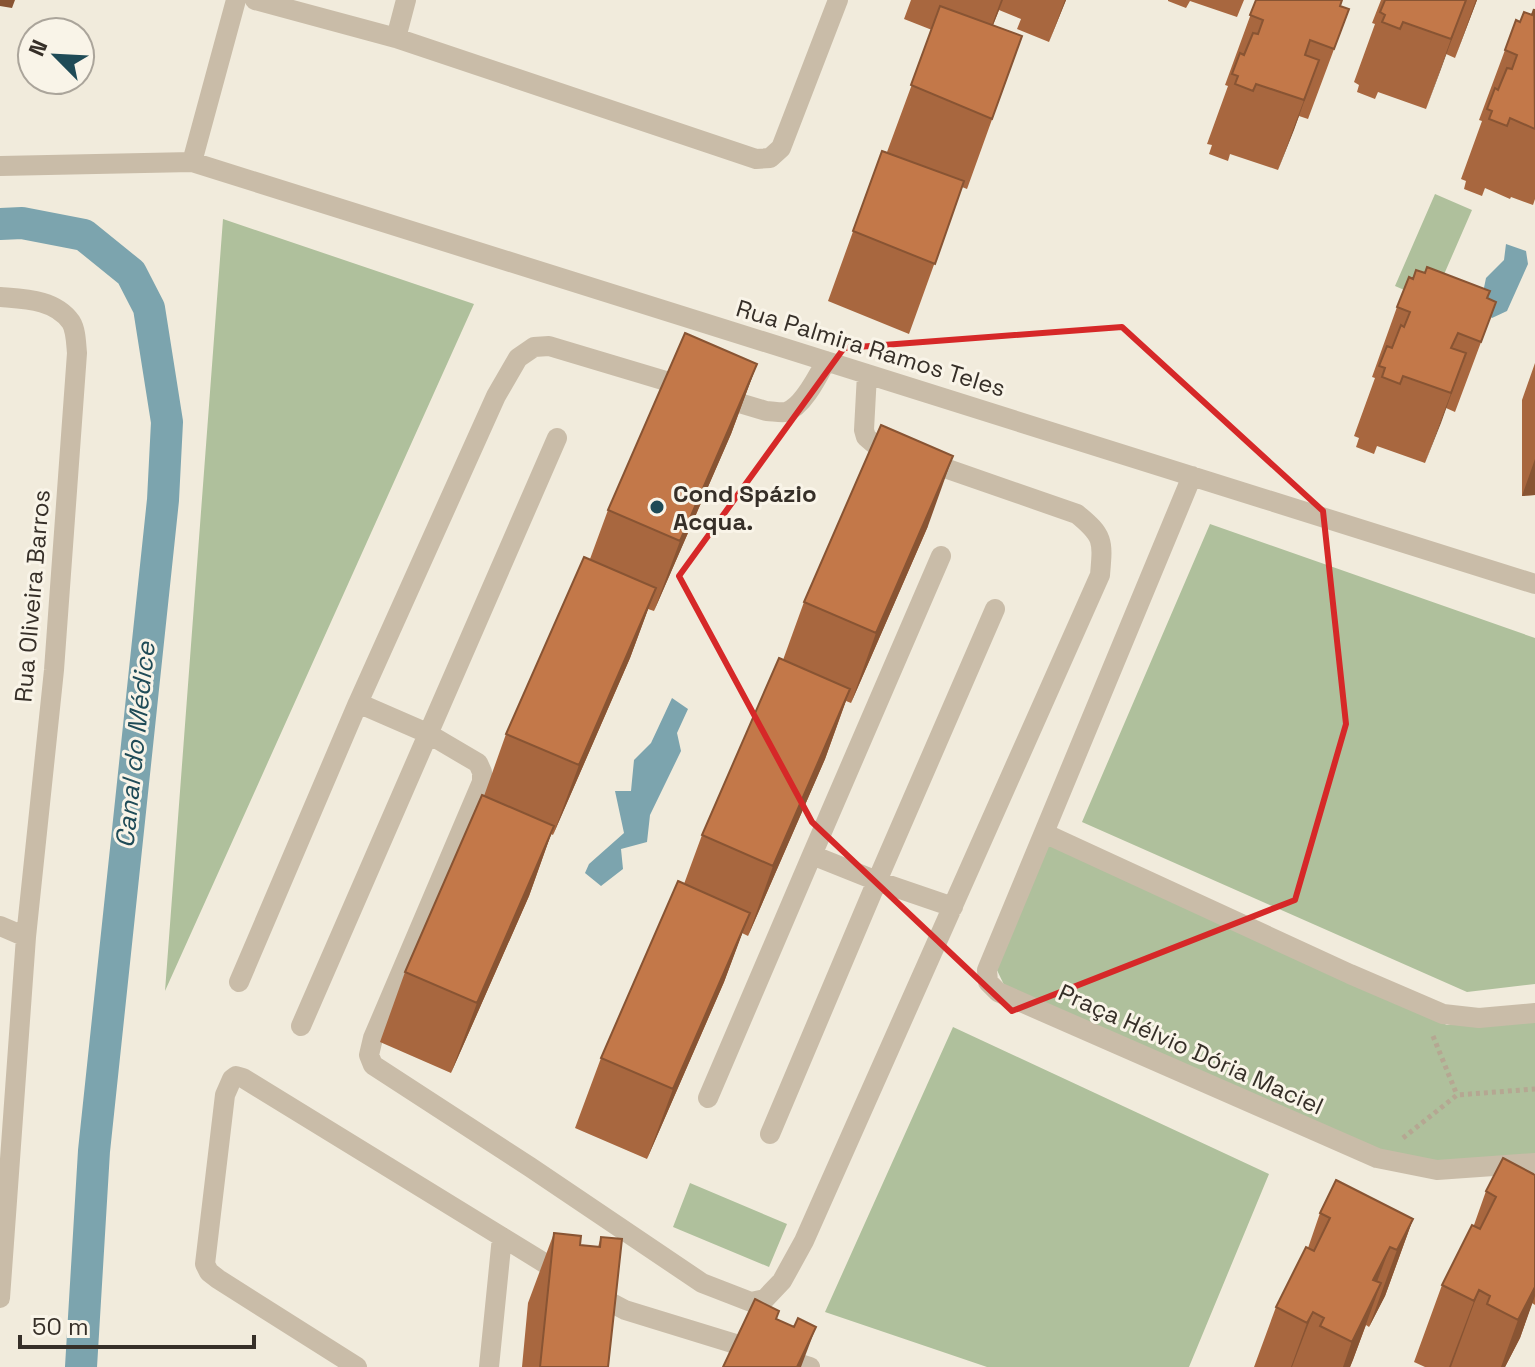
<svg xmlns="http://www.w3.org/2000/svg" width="1535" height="1367" viewBox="0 0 1535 1367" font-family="'Space Grotesk',sans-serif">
  <rect width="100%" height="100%" fill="#f1ebdc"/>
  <path fill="#afc09c" d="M1435 194 1472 210 1432 302 1395 286Z
    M223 219 474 304 165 991Z
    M1210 524 1535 638V984L1467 992 1082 822Z
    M1049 840 1447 1025 1535 1013V1159L1443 1162 1381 1151 1005 987 996 968Z
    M953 1027 1269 1174 1189 1367H987L825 1312Z
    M690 1183 787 1224 769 1267 673 1227Z"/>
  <path fill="#7ca4ae" d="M1506 244 1526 251 1528 264 1507 311 1492 318 1480 307 1486 278 1504 260Z
    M672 698 688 709 677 733 681 751 650 815 647 842 621 849 623 869 601 886 585 873 589 864 624 833 615 791H631L634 760 651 743Z"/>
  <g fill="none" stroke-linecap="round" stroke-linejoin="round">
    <path stroke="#7ca4ae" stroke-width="32" d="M0 224 22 223 84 235 131 273 149 308 167 422 163 500 94 1151 81 1367"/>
    <path stroke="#b5a792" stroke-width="5" stroke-dasharray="4 4" stroke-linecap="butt" d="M1433 1036 1457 1095
      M1403 1138 1457 1095 1535 1089"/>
    <path stroke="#c9bca8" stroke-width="20" d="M255 0 396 38 756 159 770 158 781 148 838 0
      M396 38 406 0
      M192 162 236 0
      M0 166 192 162 1535 584
      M0 297C24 299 55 299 71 322 76 330 76 343 77 353L54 670 26 937 0 1298
      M826 361C818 376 803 407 786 412 780 413 772 411 766 411L549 346 534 347 518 358 496 396 358 703 427 733 478 763 482 772V782L373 1038 369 1055 373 1065 530 1167 702 1283 751 1302 765 1299 782 1281 804 1241 1100 575C1103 541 1104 536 1077 514L873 443 866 437 864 430 867 374
      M1192 476 987 970 988 982 998 992 1377 1158 1437 1170 1535 1163
      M1044 833 1350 974 1443 1014 1479 1018 1535 1013
      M953 907 877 881 995 609
      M0 926 26 937
      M239 982 358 703
      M301 1026 557 438
      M708 1098 812 855
      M770 1134 877 881 812 855 941 556
      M591 1292 625 1310 810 1367
      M357 1367 218 1279 209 1272 205 1264 225 1095 232 1079 236 1076 243 1078 564 1275
      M489 1367 502 1237"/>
  </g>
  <path fill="#a8673f" d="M911 0H1066L1049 42 1017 29 1021 19 999 10 993 25 1022 36 967 189 962 187 909 334 828 301 882 151 887 152 932 30 904 19Z
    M1168 0H1244L1237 17 1190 1 1186 8 1168 1Z
    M1256 0 1340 6 1349 9 1308 119 1299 116 1278 170 1230 154 1228 161 1209 154 1212 145 1207 144 1228 86 1225 85Z
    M1381 0H1477L1455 58 1446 54 1426 109 1378 92 1375 99 1357 92 1359 85 1354 82 1375 24 1372 23Z
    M1535 9V199L1533 205 1511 197 1510 199 1485 188 1482 196 1464 189 1466 181 1461 179 1482 121 1479 120 1505 50 1520 22 1532 15Z
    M1413 279 1496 302 1455 412 1446 408 1425 463 1377 446 1374 454 1356 447 1359 438 1354 436 1375 378 1372 377 1397 307Z
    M1535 363V495L1522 496V400Z
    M757 364 731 434 654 611 648 609 630 658 553 835 551 834 529 896 451 1073 380 1042 405 972 484 796 506 734 590 559 608 510Z
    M928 526 851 703 846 701 825 759 748 936 742 933 724 982 647 1159 575 1128 601 1058 684 884 702 835 783 660 804 602Z
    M1535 1175V1305L1532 1303 1520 1338 1505 1367H1425L1414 1362 1442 1285 1474 1225 1486 1191Z
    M1320 1213 1413 1219 1385 1296 1369 1327 1366 1325 1350 1367H1254L1276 1307 1308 1248Z
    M554 1233 580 1245 598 1247 601 1237 608 1367H522L528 1303Z"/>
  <path fill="#885433" d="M0 0H15L12 8 0 6Z
    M1001 0H1003L982 53Z
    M1065 0H1066L1049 42Z
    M1466 0 1441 69 1426 109 1451 39Z
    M1476 0H1477L1455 58Z
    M1319 60 1294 130 1278 170 1304 100Z
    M1466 353 1441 423 1425 463 1451 393Z
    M757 364 731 434 654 611 680 541Z
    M953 456 928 526 851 703 876 633Z
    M1535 459V495L1522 496Z
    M656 588 630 658 553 835 579 765Z
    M850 689 825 759 748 936 773 866Z
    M554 826 529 896 451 1073 477 1003Z
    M750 913 724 982 647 1159 673 1089Z
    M1413 1219 1385 1296 1369 1327 1397 1250Z
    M1390 1247 1363 1319 1381 1283 1353 1360 1350 1367H1343L1373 1280Z
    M1535 1287V1296L1520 1338 1505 1367H1501L1518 1320Z
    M1479 1290 1451 1367H1449L1474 1301Z
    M1313 1312 1292 1367H1291L1307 1323Z
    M816 1327 801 1367H797Z"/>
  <path fill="#c37849" stroke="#885433" stroke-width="2" d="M1256 0H1342L1340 6 1349 9 1334 49 1310 40 1305 55 1319 60 1304 100 1256 84 1253 91 1235 84 1238 76 1232 74 1240 53 1244 55 1253 33 1258 34 1263 20 1250 15Z
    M1385 0H1466L1451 39 1403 22 1400 29 1382 22 1385 15 1380 12Z
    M940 6 1022 36 992 119 911 85Z
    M1534 9 1535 129 1510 118 1507 126 1489 119 1492 111 1487 109 1495 88 1498 90 1507 68 1512 69 1517 55 1505 50 1516 20 1520 22 1524 12 1532 15Z
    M882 151 964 181 935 264 853 231Z
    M1427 267 1490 291 1487 298 1496 302 1481 342 1458 333 1451 348 1466 353 1451 393 1403 376 1400 384 1382 377 1385 368 1379 366 1387 346 1392 348 1401 325 1404 327 1410 312 1397 307 1409 277 1413 279 1416 270 1425 273Z
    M685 333 757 364 680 541 608 510Z
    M881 425 953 456 876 633 804 602Z
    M584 557 656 588 579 765 506 734Z
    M779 658 850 689 773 866 702 835Z
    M482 795 554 826 477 1003 405 972Z
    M678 881 750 913 673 1089 601 1058Z
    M1503 1158 1535 1175V1287L1518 1320 1487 1304 1490 1296 1479 1290 1474 1301 1442 1285 1472 1225 1480 1229 1496 1197 1486 1191Z
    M1336 1180 1413 1219 1397 1250 1390 1247 1373 1280 1381 1283 1352 1342 1320 1326 1324 1318 1313 1312 1307 1323 1276 1307 1306 1247 1314 1251 1330 1218 1320 1213Z
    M554 1233 581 1236 580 1245 600 1247 601 1237 622 1239 608 1367H540Z
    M755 1299 779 1311 776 1319 794 1327 798 1318 816 1327 797 1367H723Z"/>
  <path fill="none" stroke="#d62828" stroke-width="6" stroke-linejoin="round" d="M1122 327 1323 511 1346 724 1295 900 1012 1011 812 822 679 576 844 348Z"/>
  <circle fill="#1f4b57" stroke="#f9f4e8" stroke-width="3" cx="657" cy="507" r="8"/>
  <g text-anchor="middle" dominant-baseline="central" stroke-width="6" stroke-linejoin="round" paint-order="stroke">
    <g font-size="24" fill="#362f28" stroke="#f9f4e8">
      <text transform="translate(871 348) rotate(17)">Rua Palmira Ramos Teles</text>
      <text transform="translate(32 596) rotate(-85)">Rua Oliveira Barros</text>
      <text transform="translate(1191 1049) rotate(24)">Praça Hélvio Dória Maciel</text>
    </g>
    <g font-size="24" font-weight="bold" fill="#362f28" stroke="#f9f4e8" text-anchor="start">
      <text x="673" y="493">Cond Spázio<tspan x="673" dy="28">Acqua.</tspan></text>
    </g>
    <g font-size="26" font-style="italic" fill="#1f4b57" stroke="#f9f4e8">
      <text transform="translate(135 745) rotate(-84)">Canal do Médice</text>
    </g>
  </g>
  <g transform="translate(56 56) rotate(294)"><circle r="38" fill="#f9f4e8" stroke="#aba59b" stroke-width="2"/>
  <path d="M0-6L14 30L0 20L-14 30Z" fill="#1f4b57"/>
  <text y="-12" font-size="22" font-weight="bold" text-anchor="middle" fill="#362f28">N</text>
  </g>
  <path d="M20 1335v12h234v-12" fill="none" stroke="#362f28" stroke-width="4"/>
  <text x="32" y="1335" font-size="24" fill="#362f28" stroke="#f9f4e8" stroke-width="6" paint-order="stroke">50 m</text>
</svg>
